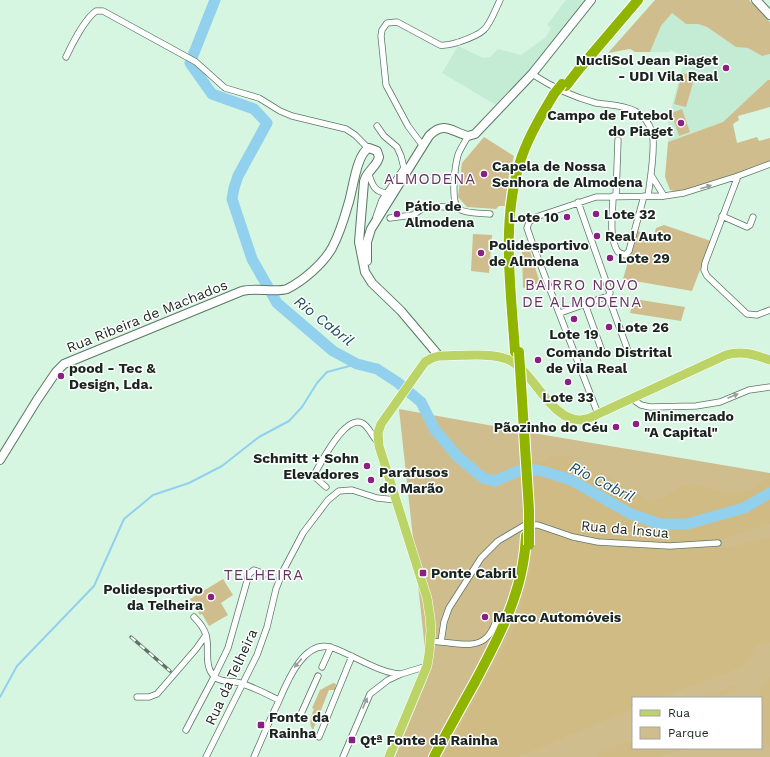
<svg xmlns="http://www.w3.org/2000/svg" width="770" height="757" viewBox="0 0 770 757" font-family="'Work Sans',sans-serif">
  <rect width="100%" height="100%" fill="#d6f6e2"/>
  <path fill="#c4ebd3" d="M566 0H584L528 71 496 105 442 73 458 46 483 58 490 57 498 49 521 55 546 37 551 28 547 25Z
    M672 13 686 24H698L707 27 736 47 748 48 762 56 770 54V80L768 81 723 122 668 142 669 130 668 120 685 57 671 50 669 52H650L661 26Z"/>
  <path fill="#d0bd8d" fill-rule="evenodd" d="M655 0H749L770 22V54L762 56 748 48 736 47 707 27 698 24H686L672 13 661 26 650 52H635L630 49 608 53Z
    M682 73 695 76 686 107 674 104Z
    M768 80H770V107L738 116 739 120 733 124 737 143 757 137 759 141 770 138V161L744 171 678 192 670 190 665 177 668 142 723 122Z
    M682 109 690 132 679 136 671 113Z
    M484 137 514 156 508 179 505 206H499L496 209 467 207 458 197 462 163Z
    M664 225 711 241 692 291 623 279 637 231 654 235 656 228Z
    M473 234 492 235 489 273 471 271Z
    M530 251 540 283 523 288 522 252Z
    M634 299 685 307 681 321 630 313Z
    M399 409 527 432 770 473V757H395L428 677ZM633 698H761V748H633Z
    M223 579 233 595 221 603 228 615 209 626 202 614 200 615 190 599Z
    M333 683 336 684 335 690H329L313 730C308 724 311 716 314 709L312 708 320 690Z"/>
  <path fill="#d1bb85" d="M555 455 572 458 588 471 608 477 631 492 650 500 662 498 680 487 692 484 707 487 721 491 737 492 748 490 757 486 770 474V524L767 523C754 529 741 535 727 538 695 546 661 543 629 540 617 539 604 540 592 539 572 536 552 528 533 521L530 462H541Z
    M534 529 600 545 668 550 733 547 770 537V642L766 644 756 646C751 652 752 660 745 666L661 698H633V709L518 757H444L502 650 518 618 530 573Z
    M770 677V745L761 742V698H759C760 689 762 682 770 677Z
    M734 686 739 687 737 691 716 698H701Z
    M633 740V748H692L654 757H599V753L602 750Z"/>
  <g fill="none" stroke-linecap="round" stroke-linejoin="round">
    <path stroke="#92d1ed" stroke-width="2" d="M0 697 17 666 94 586 124 519 153 495 189 483 222 466 259 437 289 421 302 407 317 383 327 372 357 364"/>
    <path stroke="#92d1ed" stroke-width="11" d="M215 0 190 63 212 94 254 109 267 123 238 176 234 188 232 199 252 259 277 303 333 351 357 364 377 369 397 382 421 402 435 430 458 457 483 478 495 481 518 471 537 470 546 472 571 480 631 514 660 524H687L744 508 770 493"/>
    <defs>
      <path id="street" d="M66 57C72 44 85 19 96 11H103L196 62 225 88 259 98 280 111 292 116 346 129 355 135 368 148
        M532 74C552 87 573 97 596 103 609 105 624 105 635 111 643 115 649 123 652 132 656 146 650 181 648 196
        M377 126 384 136 397 147 401 156 405 172
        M468 136C465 142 460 149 458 155 455 166 450 202 459 209 466 214 481 213 490 214
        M423 146 408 126 386 85 381 36 382 30 387 23 397 22 440 45C447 46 452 44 459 42 489 32 487 28 500 0
        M368 172C372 183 373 192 387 193
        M651 175 664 196
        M738 176 705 263 704 270 707 276 747 314 757 315 770 310
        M613 196C613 213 608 236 618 252L625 255 629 251 644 196
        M616 196 618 140
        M722 216 747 227 750 225 753 217
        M376 217 382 200 404 168
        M390 218 413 215 426 206 446 207 455 204
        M608 296 627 348
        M585 304 603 354
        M560 313 608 296 610 293 578 202
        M632 399 641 405 650 407 696 406 720 402 749 390 770 387
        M598 414 534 248 527 228 529 222 536 217 596 197 664 196 684 193 738 176 770 164
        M326 487 316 478 315 473C322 461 345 415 362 423 369 426 372 437 378 442
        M194 617C199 622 204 628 206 635 210 648 203 667 215 677 220 682 229 681 236 682 250 685 266 694 279 700
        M430 641 441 642 444 622 449 608 481 558 498 541 525 525H538L573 537 598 542 670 546 718 543
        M441 642C455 643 476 649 487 637 493 632 495 622 499 615
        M322 667 331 647
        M137 697H149L157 694 196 649 206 635
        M301 714 318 676
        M186 730 214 677 228 648 249 574 254 570 265 574
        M319 737 352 656
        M206 757 257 655 267 627 276 589 283 571 303 533 328 500 339 491 352 490 377 498 396 500
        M254 757C262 739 269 721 278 703 286 684 304 637 333 648 353 655 381 674 401 674
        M343 757 370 694 388 680 401 674 427 666"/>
      <path id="secondary" d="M756 0 770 15
        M367 261V242L371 229 429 136C444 120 452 132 468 136L475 134 532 74 591 0
        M0 460 37 400 56 372 64 364 242 291C257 287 273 293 287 289 303 281 323 264 332 248 339 235 344 219 348 205 353 191 356 154 369 148L377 151 379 157C377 167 366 171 364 182L359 242 365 272 372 283 401 311 439 356"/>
      <path id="primary" d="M389 757 427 666 429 654 431 630 430 617 427 598 379 446 378 433 381 424 425 362 432 358 439 356C457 356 494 352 509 360 534 372 551 421 581 420 587 419 593 417 598 414L726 355C742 350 755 355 770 360"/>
      <path id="highway" d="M566 86 580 68 638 0
        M515 352C511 288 500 218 522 156 530 134 542 114 554 94
        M434 757C447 732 461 707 475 682 500 635 524 590 526 536"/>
    </defs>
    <use href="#street" stroke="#5b7866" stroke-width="7"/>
    <use href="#secondary" stroke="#5b7866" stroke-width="10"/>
    <use href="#primary" stroke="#fff" stroke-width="10"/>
    <use href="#highway" stroke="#fff" stroke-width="12"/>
    <use href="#street" stroke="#fff" stroke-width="5.5"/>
    <use href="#secondary" stroke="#fff" stroke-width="8"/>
    <use href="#primary" stroke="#bcd366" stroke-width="9"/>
    <use href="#highway" stroke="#90b500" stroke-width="10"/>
    <defs>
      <path id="rail" d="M131 637 170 671"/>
    </defs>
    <use href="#rail" stroke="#5f7367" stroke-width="3.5"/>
    <use href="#rail" stroke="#fff" stroke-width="2" stroke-dasharray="6" stroke-linecap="butt"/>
    <defs>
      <path id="highway-bridge" d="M554 94 562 84
        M519 352 529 510V545"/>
    </defs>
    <use href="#highway-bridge" stroke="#fff" stroke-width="12" stroke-linecap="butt"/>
    <use href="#highway-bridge" stroke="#90b500" stroke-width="10"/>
  </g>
  <defs><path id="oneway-solid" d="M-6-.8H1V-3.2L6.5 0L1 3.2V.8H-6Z"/></defs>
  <g fill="#989d9a">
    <use href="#oneway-solid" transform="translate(706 187) rotate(-18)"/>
    <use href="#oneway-solid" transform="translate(733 396) rotate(-23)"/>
    <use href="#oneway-solid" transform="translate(298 663) rotate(130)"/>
    <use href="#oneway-solid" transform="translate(365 703) rotate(-67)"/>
  </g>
  <g fill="#8b1f84" stroke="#fff" stroke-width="1.5">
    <circle cx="726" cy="68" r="4"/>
    <circle cx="681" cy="123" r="4"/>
    <circle cx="484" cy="174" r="4"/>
    <circle cx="397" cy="214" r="4"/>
    <circle cx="596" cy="214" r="4"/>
    <circle cx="567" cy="217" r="4"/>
    <circle cx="597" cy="236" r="4"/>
    <circle cx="481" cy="253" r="4"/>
    <circle cx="610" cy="258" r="4"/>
    <circle cx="574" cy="319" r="4"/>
    <circle cx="609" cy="327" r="4"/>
    <circle cx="538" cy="360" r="4"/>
    <circle cx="61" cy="376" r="4"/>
    <circle cx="568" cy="382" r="4"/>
    <circle cx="636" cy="424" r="4"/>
    <circle cx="616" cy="427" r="4"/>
    <circle cx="367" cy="466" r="4"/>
    <circle cx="371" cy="480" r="4"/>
    <rect x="419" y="569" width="8" height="8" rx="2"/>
    <circle cx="211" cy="597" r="4"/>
    <circle cx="485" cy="617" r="4"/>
    <rect x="257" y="721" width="8" height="8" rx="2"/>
    <rect x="348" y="736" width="8" height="8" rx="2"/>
  </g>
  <g text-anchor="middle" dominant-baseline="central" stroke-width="3" stroke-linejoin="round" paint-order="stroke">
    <g font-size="14" font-weight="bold" fill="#19251e" stroke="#fff" text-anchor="start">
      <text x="718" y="60" text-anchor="end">NucliSol Jean Piaget<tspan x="718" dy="16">- UDI Vila Real</tspan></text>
      <text x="673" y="115" text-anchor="end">Campo de Futebol<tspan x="673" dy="16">do Piaget</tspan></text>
      <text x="492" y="166">Capela de Nossa<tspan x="492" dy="16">Senhora de Almodena</tspan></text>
      <text x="405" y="206">Pátio de<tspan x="405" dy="16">Almodena</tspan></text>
      <text x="604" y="214">Lote 32</text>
      <text x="559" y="217" text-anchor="end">Lote 10</text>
      <text x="605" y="236">Real Auto</text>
      <text x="489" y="245">Polidesportivo<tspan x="489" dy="16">de Almodena</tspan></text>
      <text x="618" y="258">Lote 29</text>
      <text x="617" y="327">Lote 26</text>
      <text x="574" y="334" text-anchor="middle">Lote 19</text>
      <text x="546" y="352">Comando Distrital<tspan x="546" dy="16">de Vila Real</tspan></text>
      <text x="69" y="368">pood - Tec &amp;<tspan x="69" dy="16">Design, Lda.</tspan></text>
      <text x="568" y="397" text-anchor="middle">Lote 33</text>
      <text x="644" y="416">Minimercado<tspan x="644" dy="16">"A Capital"</tspan></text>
      <text x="608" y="427" text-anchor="end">Pãozinho do Céu</text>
      <text x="359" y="458" text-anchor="end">Schmitt + Sohn<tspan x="359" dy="16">Elevadores</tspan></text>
      <text x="379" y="472">Parafusos<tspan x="379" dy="16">do Marão</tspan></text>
      <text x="431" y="573">Ponte Cabril</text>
      <text x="203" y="589" text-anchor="end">Polidesportivo<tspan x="203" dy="16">da Telheira</tspan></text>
      <text x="493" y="617">Marco Automóveis</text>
      <text x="269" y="717">Fonte da<tspan x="269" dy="16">Rainha</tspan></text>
      <text x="360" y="740">Qtª Fonte da Rainha</text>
    </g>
    <g font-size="14" fill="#19251e" stroke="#fff">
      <text transform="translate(147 316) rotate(-22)">Rua Ribeira de Machados</text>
      <text transform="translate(625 529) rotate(5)">Rua da Ínsua</text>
      <text transform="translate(231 677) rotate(-65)">Rua da Telheira</text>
    </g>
    <g font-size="15" letter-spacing="1" fill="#663161" stroke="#fff">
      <text x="430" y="179">ALMODENA</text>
      <text x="582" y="285">BAIRRO NOVO<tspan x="582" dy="17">DE ALMODENA</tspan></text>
      <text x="264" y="575">TELHEIRA</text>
    </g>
    <g font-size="15" font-style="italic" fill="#194d60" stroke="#fff">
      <text transform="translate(324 321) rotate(38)">Rio Cabril</text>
      <text transform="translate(602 482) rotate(27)">Rio Cabril</text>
    </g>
  </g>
  <rect x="632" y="697" width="130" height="52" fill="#ffffff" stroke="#a3a8a5"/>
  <rect x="640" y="710" width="20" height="6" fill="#bcd366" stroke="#a3a8a5"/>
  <text x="668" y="717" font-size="12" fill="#19251e">Rua</text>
  <rect x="640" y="727" width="20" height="12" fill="#d0bd8d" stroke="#a3a8a5"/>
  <text x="668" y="737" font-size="12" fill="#19251e">Parque</text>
</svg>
